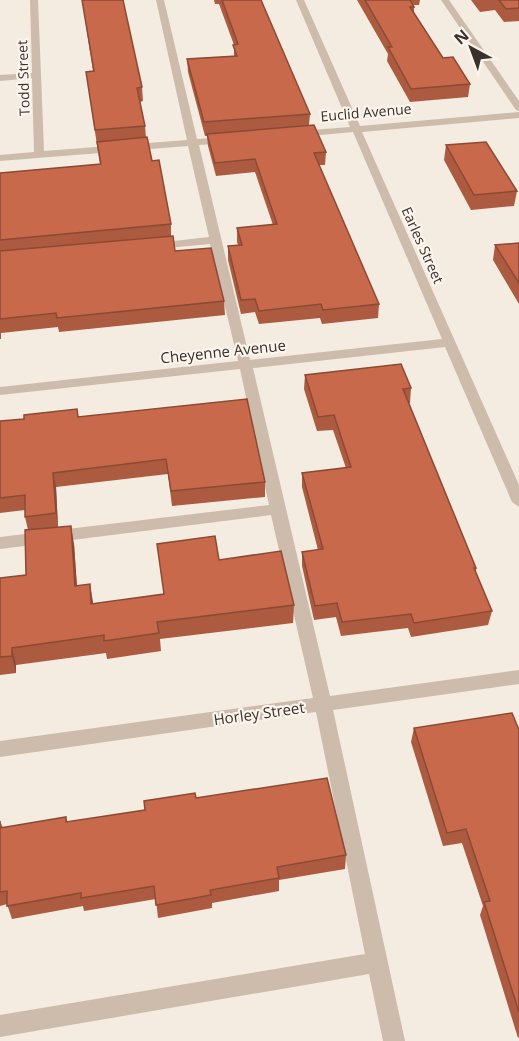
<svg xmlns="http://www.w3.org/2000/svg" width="519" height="1041" viewBox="0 0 519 1041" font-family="'Open Sans',sans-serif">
  <rect width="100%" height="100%" fill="#f4ebe1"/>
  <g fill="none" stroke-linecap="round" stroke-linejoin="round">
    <path fill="#cdbbac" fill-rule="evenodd" d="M30 0H38L44 151 187 140 156 0H164L197 139 227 137 232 140 227 143 199 145 250 360 442 339 353 132 299 137 294 134 299 131 350 127 296 0H304L360 126 519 112V118L362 132 519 485V507L512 502 445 347 253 368 330 696 519 670V684L333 710 405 1041H383L369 974 0 1037V1015L365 954 316 712 0 757V741L313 698 271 515 0 549V537L269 505 240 369 0 395V387L238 361 210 244 156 249 150 246 156 243 209 237 188 146 0 161V155L34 152 32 78 0 81V75L32 73Z
      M441 0H449L519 101V111L516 110Z"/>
  </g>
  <path fill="#ac5a40" d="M82 0 142 87 143 101 140 102 145 126 146 138 171 224V236L175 251 224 301 225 315 59 332 58 327 1 333V339H0V173L100 165 86 72 93 71Z
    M214 0H261L310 114 309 125 326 152 325 165H319L379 304 378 318 322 324 320 318 259 324 255 312 241 314 228 260V246L238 245 237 242V228L273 225 255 172 216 176 208 146 207 136H205L188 72 187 59 234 56V45L219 4H215Z
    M357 0H420L419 5H414V13L443 58 470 84 468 97 410 102 387 61 388 54Z
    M471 0H519V21L504 22 495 10 480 12Z
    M446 145 517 191 514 206 471 210 444 160Z
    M519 243V304L493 260 495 245Z
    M305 375 411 388 410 403H408L476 568V572L492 611 488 625 411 637 408 628 341 636 336 617 314 620 302 566V552L318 550 302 487V473L346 468 333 430 317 431 304 389Z
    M79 417 265 482V497L172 506 168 474 56 487 58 527 74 544 77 586 93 604 164 594 157 544 219 560 294 605 293 623 160 639 161 651 107 659 106 653 16 665V673L0 675V578L26 575 28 530 25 517V510L0 513V421Z
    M414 728 519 730V1037L518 1038 480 915 483 906 462 843 443 846 411 742Z
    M196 798 346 855 345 869 279 880V891L212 903V908L158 918 156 899 84 911 83 906 12 919 7 904 0 906V821L3 828 66 817 67 822 145 810Z"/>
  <path fill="#8c4a34" d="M53 473 56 487 58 528 56 513Z
    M71 526 74 544 78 604 75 586Z
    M90 584 93 602 94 621 91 604Z
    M12 648 16 665V673L12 656Z"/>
  <path fill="#c8694b" stroke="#8c4a34" stroke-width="1.5" d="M82 0H123L142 87 137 88 145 126 95 130 86 72 94 71Z
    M222 0H261L310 114 204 122 187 59 237 56 233 45 238 44Z
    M365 0H410L414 7H410L443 58 453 57 470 84 411 89 388 47H392Z
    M499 0H519V8L506 9Z
    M314 125 326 152 314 153 379 304 323 310 321 304 259 311 255 299 241 300 228 246 242 245 237 228 277 224 255 159 215 163 207 134Z
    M147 137 152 161 159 160 171 224 0 240V173L101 164 97 142Z
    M486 142 517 191 474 195 446 145Z
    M173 236 175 251 211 248 224 301 57 318 56 313 0 319V251Z
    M519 243V283L495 245Z
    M401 364 411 388 403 389 476 568H474L492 611 414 623 411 614 342 622 337 603 315 606 302 552 323 549 302 473 351 467 334 415 318 417 305 375Z
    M247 399 265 482 171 491 166 459 53 473 56 513 25 517V495L0 498V421L24 419V415L77 409 78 417Z
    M71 526 75 586 90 584 91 604 164 594 157 544 215 536 219 560 281 551 294 605 157 622 159 633 104 641V635L12 648V656L0 657V578L26 575 25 530Z
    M512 713 519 730V1012L484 902 490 901 466 829 447 833 414 728Z
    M327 778 346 855 277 867 279 878 210 890 211 895 156 905 154 886 81 898V893L7 906V891L0 892V821V828L66 817V822L145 810 144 801 195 793 196 798Z"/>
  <g text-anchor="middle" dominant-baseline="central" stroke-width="4.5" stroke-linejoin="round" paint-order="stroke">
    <g font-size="14" fill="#3b302b" stroke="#fbf5ee">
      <text transform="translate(23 78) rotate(-92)">Todd Street</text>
      <text transform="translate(366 112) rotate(-5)">Euclid Avenue</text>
      <text transform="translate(423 245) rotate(66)">Earles Street</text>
    </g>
    <g font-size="15" fill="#3b302b" stroke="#fbf5ee">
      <text transform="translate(223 351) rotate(-6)">Cheyenne Avenue</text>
      <text transform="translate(259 713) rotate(-8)">Horley Street</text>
    </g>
  </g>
  <g transform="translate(471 48) rotate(319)" stroke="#fbf5ee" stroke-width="4.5" paint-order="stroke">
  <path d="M0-4.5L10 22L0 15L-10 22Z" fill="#3b302b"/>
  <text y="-9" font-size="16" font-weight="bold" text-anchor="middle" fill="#3b302b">N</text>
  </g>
</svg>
